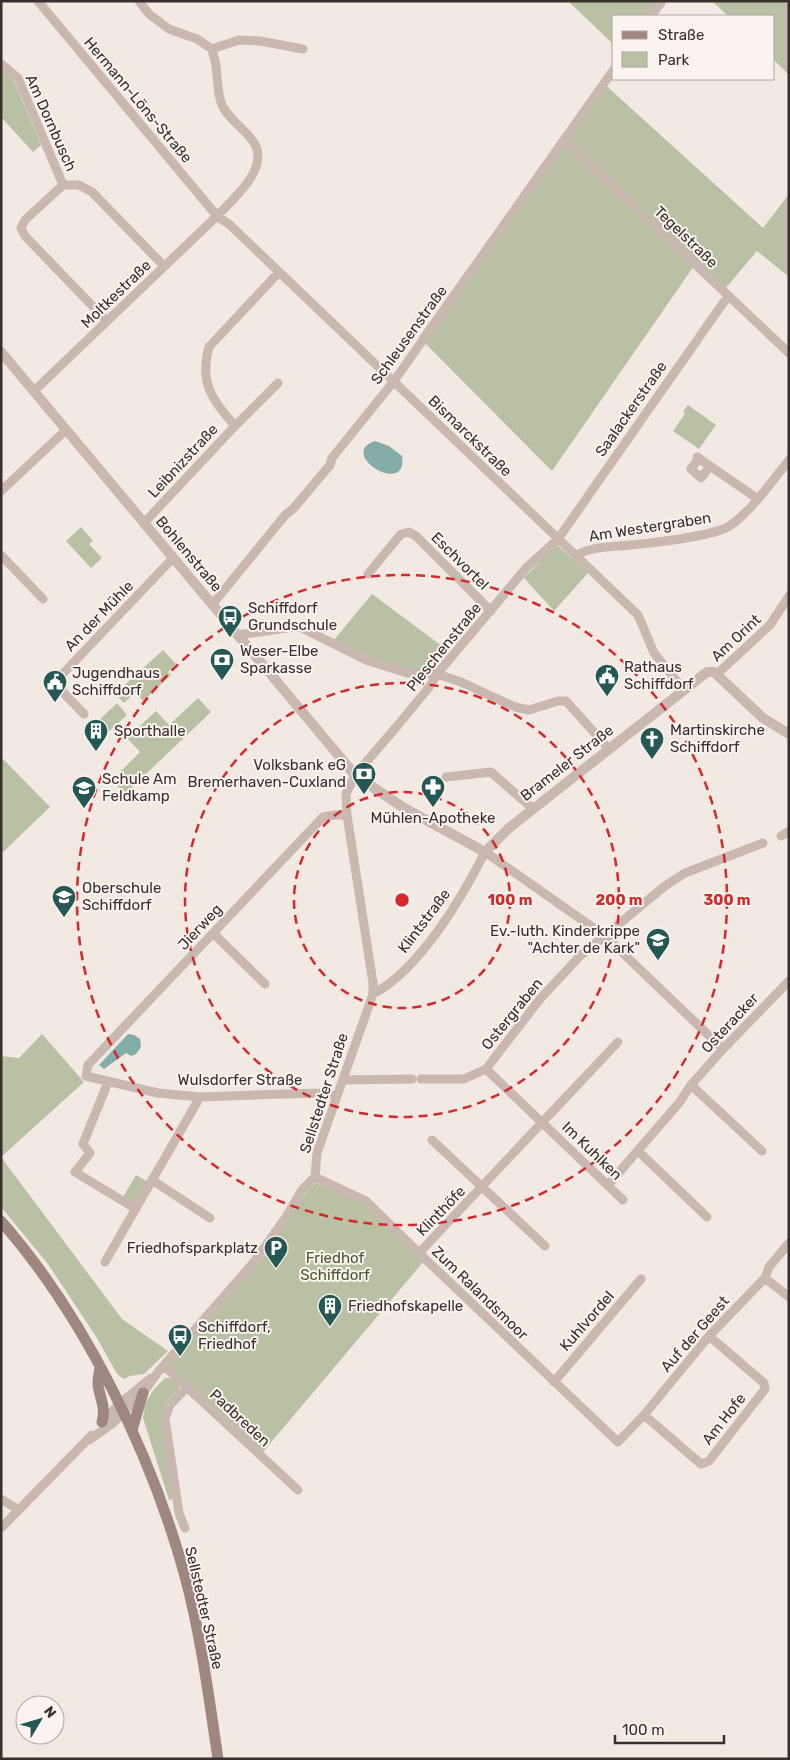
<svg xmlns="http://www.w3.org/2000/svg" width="790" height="1760" viewBox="0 0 790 1760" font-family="Rubik,sans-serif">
  <rect width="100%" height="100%" fill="#f2e9e3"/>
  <path fill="#bac0a3" d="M568 1H657L646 16H614V45Z
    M712 1H789V75L774 60V16H728Z
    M1 69 14 81 41 145 33 152 1 117Z
    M601 81 763 228 789 194V277L757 251 725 289 696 263 552 471 419 337Z
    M688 405 716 425 699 449 673 431 685 414 683 412Z
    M81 527 93 541 89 544 102 558 91 568 66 541Z
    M556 544 588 573 554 611 524 578Z
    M372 594 442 646 428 671C393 669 365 655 334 640Z
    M163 650 176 664 168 672 171 675 143 701 135 692 124 703 115 694Z
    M198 698 211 712 125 794 112 780 140 752 127 738 156 711 169 725Z
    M117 703 127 715 106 734 96 723Z
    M1 757 50 807 1 854Z
    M42 1034 84 1082 1 1157V1056L19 1058Z
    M1 1157 122 1319 168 1351 144 1374 130 1376 124 1379 117 1374 97 1338 48 1264 1 1207Z
    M136 1175 148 1182 135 1204 123 1197Z
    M316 1183 357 1199 370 1210 424 1261 263 1452 168 1367 265 1255 308 1190Z
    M165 1378H171L179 1385V1389L167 1401 162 1418 173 1499 169 1500 143 1418C145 1400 151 1391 165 1378Z"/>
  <path fill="#84adaa" d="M375 441 389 446 402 456C409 498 336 454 375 441Z
    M128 1034 134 1035 140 1039 141 1047 136 1054 131 1056 126 1053 104 1069 99 1065Z"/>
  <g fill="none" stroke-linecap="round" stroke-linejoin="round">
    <path stroke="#c9b8af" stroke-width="9" d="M38 1 217 216 230 225 638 615 654 653 684 690
      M651 16 662 1
      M212 49 239 40 260 41 303 49
      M1 64 18 78 63 185H79L92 192 164 266
      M564 140 789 353
      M63 185 25 220 21 228 25 236 107 321
      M34 391 217 216C233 199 273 166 252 140 243 127 229 120 222 105 217 93 218 80 216 67 216 61 213 55 212 49L197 39 169 29 149 14 139 1
      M235 426 278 383
      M697 457 758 499
      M699 458 691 469 701 478 710 466
      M1 491 66 430
      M144 523 235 426C212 399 199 383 209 347L279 272
      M1 555 43 599
      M575 556C592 546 611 547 630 545 651 543 716 536 731 525 753 509 772 481 789 460
      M368 574 401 534 409 532 416 536 491 611
      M212 605 286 514 293 509 330 465 332 458 394 381 614 69
      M237 635 294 627H300L366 660 407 673 437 674 461 682 515 707 529 710 558 701H566L609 749
      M717 674 770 625 789 596
      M84 714 54 683 173 558
      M446 777 491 772 533 809
      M781 836 789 831
      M213 933 265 984
      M373 994C419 970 462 898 485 852L605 936 723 1049
      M486 1069 623 1200
      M421 1079H464L486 1069 540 999 580 956 665 886 685 873 763 843
      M343 1080 412 1079
      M108 1082 83 1144 90 1153 75 1172 136 1209
      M691 1085 762 1151
      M336 1096 325 1093 284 1094 200 1097 158 1093 86 1076 88 1065 323 817 335 815H347
      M432 1140 545 1246
      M638 1151 707 1217
      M315 1177 366 1201 419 1253 618 1442 644 1415 709 1336 765 1278 769 1267 789 1243
      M152 1180 210 1218
      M608 1185 679 1103 691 1085 723 1049 789 981
      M419 1253 618 1042
      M105 1262 200 1097
      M765 1278 789 1297
      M164 1366 298 1490
      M554 1382 641 1279
      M644 1415 701 1464 709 1461 765 1389 764 1383 709 1336
      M102 1423 119 1404 151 1378
      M89 1440 113 1423 143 1393 158 1372 254 1262 286 1217 302 1190 315 1177 317 1153 373 994V983L347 815 346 794 355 775 398 725 430 686 437 674 527 567 558 539 728 296
      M1 1499 19 1510
      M1 1528 92 1435
      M185 1528 179 1513 165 1419 170 1405 187 1387"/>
    <path stroke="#c9b8af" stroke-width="10" d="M1 352 355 775 404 808 485 852 509 828 707 672H714L763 718 789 734"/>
    <path stroke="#9d8780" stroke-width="11" d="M1 1221C85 1317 151 1453 185 1576 201 1636 209 1698 218 1759
      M100 1368C99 1373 98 1379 98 1385 100 1399 106 1406 102 1422
      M132 1430 143 1393"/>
  </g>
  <g fill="none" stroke="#d62828" stroke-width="2.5" stroke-dasharray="9 6">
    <circle cx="402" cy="900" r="108"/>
    <circle cx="402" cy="900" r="217"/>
    <circle cx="402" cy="900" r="325"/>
  </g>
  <defs>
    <symbol id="bus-pin" viewBox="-11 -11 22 30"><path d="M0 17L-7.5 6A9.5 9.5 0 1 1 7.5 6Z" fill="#255755" stroke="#faf3ef"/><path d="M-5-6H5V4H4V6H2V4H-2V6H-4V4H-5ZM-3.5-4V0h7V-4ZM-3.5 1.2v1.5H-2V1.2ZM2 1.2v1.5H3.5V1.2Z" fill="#fff"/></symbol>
    <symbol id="bank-pin" viewBox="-11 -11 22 30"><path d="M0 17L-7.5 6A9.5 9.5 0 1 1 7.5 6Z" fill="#255755" stroke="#faf3ef"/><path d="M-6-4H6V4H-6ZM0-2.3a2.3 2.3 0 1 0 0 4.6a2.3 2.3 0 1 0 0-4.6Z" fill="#fff"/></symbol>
    <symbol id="civic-pin" viewBox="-11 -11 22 30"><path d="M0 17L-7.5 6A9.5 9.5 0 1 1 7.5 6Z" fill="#255755" stroke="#faf3ef"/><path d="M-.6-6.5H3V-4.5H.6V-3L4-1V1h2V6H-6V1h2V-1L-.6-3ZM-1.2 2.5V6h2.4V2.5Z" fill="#fff"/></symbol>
    <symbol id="building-pin" viewBox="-11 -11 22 30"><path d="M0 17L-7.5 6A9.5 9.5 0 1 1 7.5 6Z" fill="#255755" stroke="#faf3ef"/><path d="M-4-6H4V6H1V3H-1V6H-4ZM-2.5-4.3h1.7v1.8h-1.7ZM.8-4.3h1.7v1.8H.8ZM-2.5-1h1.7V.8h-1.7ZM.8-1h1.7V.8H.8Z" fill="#fff"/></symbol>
    <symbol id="church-pin" viewBox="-11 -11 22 30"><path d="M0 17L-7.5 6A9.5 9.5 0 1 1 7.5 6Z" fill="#255755" stroke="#faf3ef"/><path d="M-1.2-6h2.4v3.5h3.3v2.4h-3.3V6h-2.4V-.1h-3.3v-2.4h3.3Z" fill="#fff"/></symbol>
    <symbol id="pharmacy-pin" viewBox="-11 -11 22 30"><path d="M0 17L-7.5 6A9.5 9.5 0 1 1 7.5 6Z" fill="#255755" stroke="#faf3ef"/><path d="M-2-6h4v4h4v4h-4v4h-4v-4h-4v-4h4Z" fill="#fff"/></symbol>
    <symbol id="school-pin" viewBox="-11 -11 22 30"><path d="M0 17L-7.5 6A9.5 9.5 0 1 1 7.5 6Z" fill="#255755" stroke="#faf3ef"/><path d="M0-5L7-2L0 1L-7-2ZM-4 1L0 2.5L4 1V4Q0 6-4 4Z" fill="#fff"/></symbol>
    <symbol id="parking-pin" viewBox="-11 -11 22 30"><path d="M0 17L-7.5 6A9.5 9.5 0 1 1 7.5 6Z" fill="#255755" stroke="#faf3ef"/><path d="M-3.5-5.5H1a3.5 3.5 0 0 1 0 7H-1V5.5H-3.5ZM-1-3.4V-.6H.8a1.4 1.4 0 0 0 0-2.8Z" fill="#fff"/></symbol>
  </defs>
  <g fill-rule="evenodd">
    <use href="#bus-pin" x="216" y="603" width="28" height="38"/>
    <use href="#bank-pin" x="208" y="646" width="28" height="38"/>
    <use href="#civic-pin" x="593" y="662" width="28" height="38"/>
    <use href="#civic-pin" x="41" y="668" width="28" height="38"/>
    <use href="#building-pin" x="82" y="717" width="28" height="38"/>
    <use href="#church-pin" x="638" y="725" width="28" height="38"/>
    <use href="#bank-pin" x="350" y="760" width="28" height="38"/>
    <use href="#pharmacy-pin" x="419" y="773" width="28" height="38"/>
    <use href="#school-pin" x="70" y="774" width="28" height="38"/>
    <use href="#school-pin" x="50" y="883" width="28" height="38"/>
    <use href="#school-pin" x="644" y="926" width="28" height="38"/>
    <use href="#parking-pin" x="262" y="1234" width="28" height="38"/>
    <use href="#building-pin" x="316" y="1292" width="28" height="38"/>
    <use href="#bus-pin" x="166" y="1322" width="28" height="38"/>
  </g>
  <g text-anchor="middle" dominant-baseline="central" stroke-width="4" stroke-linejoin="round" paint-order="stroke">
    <g font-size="15" fill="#392f2c" stroke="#faf3ef">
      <text transform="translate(138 100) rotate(50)">Hermann-Löns-Straße</text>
      <text transform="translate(51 123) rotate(66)">Am Dornbusch</text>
      <text transform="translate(686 237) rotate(44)">Tegelstraße</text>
      <text transform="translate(116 294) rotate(-44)">Moltkestraße</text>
      <text transform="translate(409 335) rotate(-54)">Schleusenstraße</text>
      <text transform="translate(631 409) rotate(-55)">Saalackerstraße</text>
      <text transform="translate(470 436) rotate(44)">Bismarckstraße</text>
      <text transform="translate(183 461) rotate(-47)">Leibnizstraße</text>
      <text transform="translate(650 527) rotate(-9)">Am Westergraben</text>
      <text transform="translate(189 554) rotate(50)">Bohlenstraße</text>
      <text transform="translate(460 561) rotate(45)">Eschvortel</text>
      <text transform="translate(99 616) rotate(-46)">An der Mühle</text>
      <text transform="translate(736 638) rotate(-43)">Am Orint</text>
      <text transform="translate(444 647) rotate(-51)">Pleschenstraße</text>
      <text transform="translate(567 763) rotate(-38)">Brameler Straße</text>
      <text transform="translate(424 921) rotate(-53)">Klintstraße</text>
      <text transform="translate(200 927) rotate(-47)">Jierweg</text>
      <text transform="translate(512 1014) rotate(-51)">Ostergraben</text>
      <text transform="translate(730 1023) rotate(-47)">Osteracker</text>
      <text x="240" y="1080">Wulsdorfer Straße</text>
      <text transform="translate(324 1093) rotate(-72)">Sellstedter Straße</text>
      <text transform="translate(592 1151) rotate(44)">Im Kuhlken</text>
      <text transform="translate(441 1211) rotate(-46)">Klinthöfe</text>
      <text transform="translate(480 1293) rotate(44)">Zum Ralandsmoor</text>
      <text transform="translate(587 1321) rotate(-49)">Kuhlvordel</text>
      <text transform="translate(695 1334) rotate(-49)">Auf der Geest</text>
      <text transform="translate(240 1418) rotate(43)">Padbreden</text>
      <text transform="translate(724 1419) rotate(-52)">Am Hofe</text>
      <text transform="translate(204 1608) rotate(77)">Sellstedter Straße</text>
    </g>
    <g font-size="15" fill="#392f2c" stroke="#faf3ef" text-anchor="start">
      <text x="248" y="608">Schiffdorf<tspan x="248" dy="17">Grundschule</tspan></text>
      <text x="240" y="651">Weser-Elbe<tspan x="240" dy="17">Sparkasse</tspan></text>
      <text x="624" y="667">Rathaus<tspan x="624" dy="17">Schiffdorf</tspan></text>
      <text x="72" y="673">Jugendhaus<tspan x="72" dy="17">Schiffdorf</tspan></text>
      <text x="670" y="730">Martinskirche<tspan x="670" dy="17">Schiffdorf</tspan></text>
      <text x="114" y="731">Sporthalle</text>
      <text x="346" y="765" text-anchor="end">Volksbank eG<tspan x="346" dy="17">Bremerhaven-Cuxland</tspan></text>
      <text x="102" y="779">Schule Am<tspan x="102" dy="17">Feldkamp</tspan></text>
      <text x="433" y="818" text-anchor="middle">Mühlen-Apotheke</text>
      <text x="82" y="888">Oberschule<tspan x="82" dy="17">Schiffdorf</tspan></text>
      <text x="640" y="931" text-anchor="end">Ev.-luth. Kinderkrippe<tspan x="640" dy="17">"Achter de Kark"</tspan></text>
      <text x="258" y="1248" text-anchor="end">Friedhofsparkplatz</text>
      <text x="348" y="1306">Friedhofskapelle</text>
      <text x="198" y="1327">Schiffdorf,<tspan x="198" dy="17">Friedhof</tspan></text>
    </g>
    <g font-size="15" fill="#4c5532" stroke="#faf3ef">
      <text x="335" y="1258">Friedhof<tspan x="335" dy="17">Schiffdorf</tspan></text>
    </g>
  </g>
  <circle cx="402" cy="900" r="8" fill="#d62828" stroke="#faf3ef" stroke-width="2.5"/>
  <g font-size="15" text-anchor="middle" font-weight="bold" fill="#d62828" stroke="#faf3ef" stroke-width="4" stroke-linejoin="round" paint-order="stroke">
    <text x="510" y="905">100 m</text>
    <text x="619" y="905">200 m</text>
    <text x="727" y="905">300 m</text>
  </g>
  <rect width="790" height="1760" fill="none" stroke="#392f2c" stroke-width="5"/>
  <rect x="612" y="15" width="162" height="65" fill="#faf3ef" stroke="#ada5a1"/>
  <rect x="622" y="31" width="25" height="8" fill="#9d8780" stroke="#ada5a1"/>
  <text x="658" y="40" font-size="15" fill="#392f2c">Straße</text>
  <rect x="622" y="52" width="25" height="15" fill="#bac0a3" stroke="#ada5a1"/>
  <text x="658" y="65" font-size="15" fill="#392f2c">Park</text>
  <g transform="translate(40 1720) rotate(52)"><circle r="24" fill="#faf3ef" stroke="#ada5a1"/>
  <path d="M0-4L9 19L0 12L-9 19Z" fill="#255755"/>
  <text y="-8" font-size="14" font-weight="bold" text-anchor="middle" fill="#392f2c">N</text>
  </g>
  <path d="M615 1735v8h109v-8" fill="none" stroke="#392f2c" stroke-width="2.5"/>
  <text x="622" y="1735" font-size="15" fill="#392f2c" stroke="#faf3ef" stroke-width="4" paint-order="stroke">100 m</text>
</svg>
